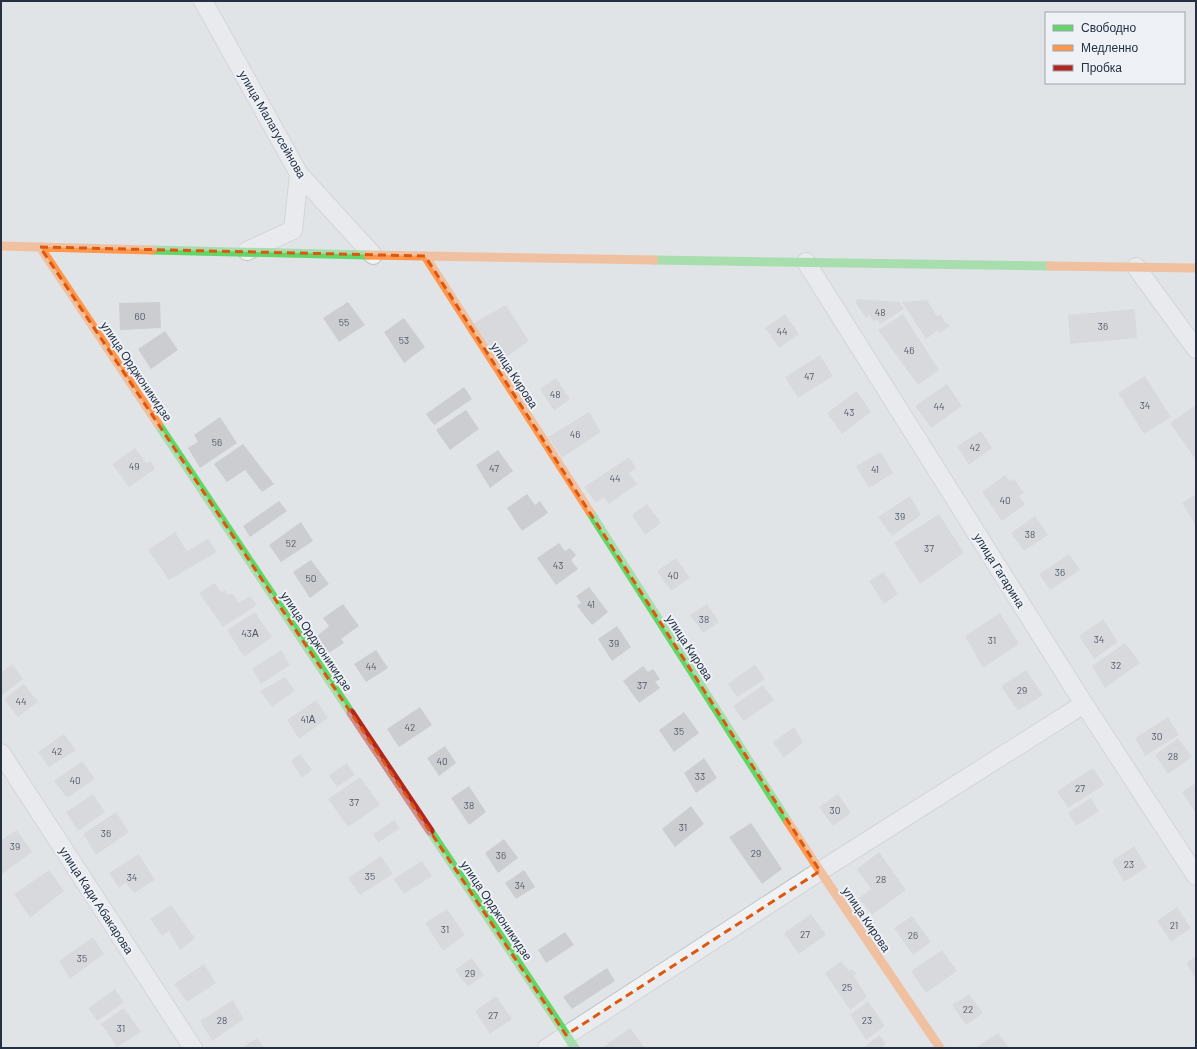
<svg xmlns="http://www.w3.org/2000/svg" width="1197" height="1049" viewBox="0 0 1197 1049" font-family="Barlow,sans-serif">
  <rect width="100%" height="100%" fill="#e1e4e7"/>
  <path fill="#cbcdd1" d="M858 299 899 302 904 309 880 324 877 320 873 321 869 315 866 318 855 302Z
    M927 300 937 316 941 315 946 324 948 323 950 326 940 333 938 330 926 339 902 302Z
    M160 302 161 328 120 330 119 303Z
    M348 302 365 325 339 342 323 318Z
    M506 305 529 341 496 364 472 324Z
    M1135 309 1137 338 1070 344 1068 315Z
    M785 314 799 334 779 348 765 328Z
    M903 314 939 370 918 385 878 330Z
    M404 318 425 347 404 363 384 332Z
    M165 331 178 350 151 369 138 349Z
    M820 355 833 376 798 398 785 377Z
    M1145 376 1171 417 1144 434 1118 393Z
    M556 378 570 399 554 411 540 389Z
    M947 384 962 406 931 428 915 406Z
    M464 387 472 399 434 425 426 414Z
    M857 391 871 412 842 434 827 413Z
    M1196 405V460L1170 423Z
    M466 410 479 429 450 450 436 430Z
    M589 412 601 432 562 458 548 437Z
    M220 417 237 443 200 468 188 448 198 442 194 435Z
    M981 431 992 448 969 465 957 446Z
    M243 444 274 484 262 492 245 470 227 482 214 464Z
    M135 448 146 463 151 461 155 469 129 487 112 464Z
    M498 450 513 471 490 488 476 465Z
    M881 452 893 473 869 488 856 466Z
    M629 457 636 468 629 473 637 484 609 504 604 497 596 503 584 487Z
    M1005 475 1011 481 1014 479 1024 493 1019 496 1025 504 1002 521 982 492Z
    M527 494 535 505 540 501 548 513 522 531 507 508Z
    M1196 494V526L1182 503Z
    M910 496 921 515 892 536 878 517Z
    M279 501 287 511 250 537 243 526Z
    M647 504 661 523 645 535 632 515Z
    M939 514 964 553 920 584 894 543Z
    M1035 516 1048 535 1024 551 1011 533Z
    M301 522 313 541 281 562 269 545Z
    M175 532 187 551 208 539 217 552 169 580 148 550Z
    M559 543 565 551 570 548 576 555 571 560 578 569 556 585 537 558Z
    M1069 554 1080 570 1050 590 1039 574Z
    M676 558 690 578 671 591 657 571Z
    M311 560 329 584 310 598 293 572Z
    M884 572 898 594 884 604 869 581Z
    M215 583 221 592 225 590 228 595 232 593 239 603 250 596 257 605 223 627 199 593Z
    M589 587 608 612 592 625 577 606 581 603 576 596Z
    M343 604 359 626 341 639 344 643 327 654 316 637 329 626 323 618Z
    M707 604 719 622 703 633 690 615Z
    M255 612 272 637 244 657 227 630Z
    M1000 613 1019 644 983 668 965 636Z
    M1103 619 1118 642 1094 659 1079 636Z
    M617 626 631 647 612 661 598 639Z
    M1125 643 1140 663 1105 688 1092 666Z
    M281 650 290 665 261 684 252 669Z
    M376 650 388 668 366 682 354 664Z
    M12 664 23 679 1 696V673Z
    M755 664 765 679 737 697 728 684Z
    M643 666 648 672 653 669 660 679 655 682 660 688 639 703 623 681Z
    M1026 670 1043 695 1018 711 1001 686Z
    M285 677 295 691 272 707 260 691Z
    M24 684 38 702 18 717 4 699Z
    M763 685 774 700 744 721 733 706Z
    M316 700 328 718 299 739 287 720Z
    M420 707 432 725 399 747 387 729Z
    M684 712 699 733 674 752 659 730Z
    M1168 717 1179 735 1145 756 1135 738Z
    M794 727 803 742 784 758 773 742Z
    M64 734 76 750 49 767 38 752Z
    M1178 738 1192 757 1168 774 1155 755Z
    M445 746 456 763 439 776 427 758Z
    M300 754 312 770 302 778 291 761Z
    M704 758 717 778 696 793 684 773Z
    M82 761 95 779 67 798 54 781Z
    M347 763 355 775 337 787 329 775Z
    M1093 768 1104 785 1068 808 1057 791Z
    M360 777 380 805 348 827 328 799Z
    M1196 783V814L1182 792Z
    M469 786 486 812 469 825 451 798Z
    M93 794 105 812 78 831 66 812Z
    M838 794 851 813 833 826 819 807Z
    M1091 798 1099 811 1076 826 1068 813Z
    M691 806 704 824 675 847 662 829Z
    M116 812 129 832 96 855 83 834Z
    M394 820 400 828 378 843 373 834Z
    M751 823 782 869 762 884 729 837Z
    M17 830 32 852 1 875V840Z
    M504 839 518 858 498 873 485 853Z
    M1134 846 1147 867 1124 882 1112 861Z
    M879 852 906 890 872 915 859 898 871 889 857 869Z
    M139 854 155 880 134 893 126 883 119 888 109 873Z
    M381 856 393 874 360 895 348 878Z
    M422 861 432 876 404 894 393 879Z
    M49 870 64 891 30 918 14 894Z
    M524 870 535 887 516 899 505 883Z
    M171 905 195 938 180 950 169 931 162 936 150 919Z
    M1177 907 1191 928 1171 942 1157 921Z
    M447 909 465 935 443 951 425 923Z
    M811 914 826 935 799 954 784 933Z
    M912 916 931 942 913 955 894 928Z
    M565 932 574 945 546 963 538 950Z
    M93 937 104 954 70 979 59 961Z
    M942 950 957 971 926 993 911 971Z
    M1196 956V979L1186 963Z
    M472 958 484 975 468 987 455 970Z
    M841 961 849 971 852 969 857 974 854 976 867 997 850 1010 825 973Z
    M204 964 216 983 187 1002 174 984Z
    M607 968 615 981 572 1009 563 997Z
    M115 989 124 1002 97 1021 88 1008Z
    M969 994 983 1013 966 1025 952 1005Z
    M496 996 512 1019 490 1034 475 1011Z
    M233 1000 244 1019 212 1041 200 1021Z
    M868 1001 885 1026 866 1040 850 1015Z
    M124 1008 141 1032 117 1047 101 1024Z
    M630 1028 644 1047 602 1048Z
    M998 1033 1009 1048H979L978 1046Z
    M879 1035 886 1044 880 1048H863Z
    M257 1038 264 1048H241Z"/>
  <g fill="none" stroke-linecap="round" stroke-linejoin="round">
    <defs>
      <path id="street" d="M203 1 299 174 373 255
        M247 251 293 230 299 174
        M806 262 1084 704 1196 876
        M1136 267 1196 349
        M1 753 193 1048
        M547 1048 820 871 1084 704"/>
    </defs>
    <use href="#street" stroke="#bfc2c5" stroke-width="20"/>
    <use href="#street" stroke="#f1f2f3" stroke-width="18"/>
    <path stroke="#63d668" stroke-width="9" d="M152 250 368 255
      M654 260 1050 266
      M158 424 351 713
      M590 512 788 822
      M430 831 575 1048"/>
    <path stroke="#ff974d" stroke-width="9" d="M1 246 152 250
      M40 247 158 424
      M368 255 654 260
      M425 256 590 512
      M1050 266 1196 268
      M788 822 820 871 940 1048"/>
    <path stroke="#b3261e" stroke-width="9" d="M351 713 430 831"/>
  </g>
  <path d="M0 0H1197V1049H0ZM40 247 425 256 820 871 566 1035Z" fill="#e1e4e7" fill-opacity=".55" fill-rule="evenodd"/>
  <path fill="none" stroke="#de570f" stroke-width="3" stroke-dasharray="8 5" stroke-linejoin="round" d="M40 247 425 256 820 871 566 1035Z"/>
  <g text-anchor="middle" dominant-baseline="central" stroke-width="4" stroke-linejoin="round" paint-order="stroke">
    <g font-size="10" fill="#505866">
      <text x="880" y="312">48</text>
      <text x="140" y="316">60</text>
      <text x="344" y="322">55</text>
      <text x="1103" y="326">36</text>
      <text x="782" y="331">44</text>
      <text x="404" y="340">53</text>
      <text x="909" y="350">46</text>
      <text x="809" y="376">47</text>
      <text x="555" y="394">48</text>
      <text x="1145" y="405">34</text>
      <text x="939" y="406">44</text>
      <text x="849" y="412">43</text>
      <text x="575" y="434">46</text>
      <text x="217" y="442">56</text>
      <text x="975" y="447">42</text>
      <text x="134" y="466">49</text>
      <text x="494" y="468">47</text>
      <text x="875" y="469">41</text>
      <text x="615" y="478">44</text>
      <text x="1005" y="500">40</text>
      <text x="900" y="516">39</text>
      <text x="1030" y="534">38</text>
      <text x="291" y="543">52</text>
      <text x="929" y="548">37</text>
      <text x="558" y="565">43</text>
      <text x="1060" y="572">36</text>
      <text x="673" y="575">40</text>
      <text x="311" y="578">50</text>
      <text x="591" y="604">41</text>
      <text x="704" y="619">38</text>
      <text x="250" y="633">43А</text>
      <text x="1099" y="639">34</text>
      <text x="992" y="640">31</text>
      <text x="614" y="643">39</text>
      <text x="1116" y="665">32</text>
      <text x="371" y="666">44</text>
      <text x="642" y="685">37</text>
      <text x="1022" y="690">29</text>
      <text x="21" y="701">44</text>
      <text x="308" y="719">41А</text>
      <text x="410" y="727">42</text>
      <text x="679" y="731">35</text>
      <text x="1157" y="736">30</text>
      <text x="57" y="751">42</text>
      <text x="1173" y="756">28</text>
      <text x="442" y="761">40</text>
      <text x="700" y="776">33</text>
      <text x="75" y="780">40</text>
      <text x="1080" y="788">27</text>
      <text x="354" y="802">37</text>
      <text x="469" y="805">38</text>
      <text x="835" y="810">30</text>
      <text x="683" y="827">31</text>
      <text x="106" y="833">36</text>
      <text x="15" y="846">39</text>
      <text x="756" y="853">29</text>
      <text x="501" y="855">36</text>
      <text x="1129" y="864">23</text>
      <text x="370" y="876">35</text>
      <text x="132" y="877">34</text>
      <text x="881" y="879">28</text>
      <text x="520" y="885">34</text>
      <text x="1174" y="925">21</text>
      <text x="445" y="929">31</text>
      <text x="805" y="934">27</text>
      <text x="913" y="935">26</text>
      <text x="82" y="958">35</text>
      <text x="470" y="973">29</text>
      <text x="847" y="987">25</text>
      <text x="968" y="1009">22</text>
      <text x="493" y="1015">27</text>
      <text x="222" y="1020">28</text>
      <text x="867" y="1020">23</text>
      <text x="121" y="1028">31</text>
    </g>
    <g font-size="12" fill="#263042" stroke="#eef2f7">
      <text transform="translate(273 124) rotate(60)">улица Малагусейнова</text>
      <text transform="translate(137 371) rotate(56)">улица Орджоникидзе</text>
      <text transform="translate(515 375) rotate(57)">улица Кирова</text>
      <text transform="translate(1000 570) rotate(58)">улица Гагарина</text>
      <text transform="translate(317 641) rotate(56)">улица Орджоникидзе</text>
      <text transform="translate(690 647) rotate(57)">улица Кирова</text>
      <text transform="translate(97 900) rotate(57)">улица Кади Абакарова</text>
      <text transform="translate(497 910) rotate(56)">улица Орджоникидзе</text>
      <text transform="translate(867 919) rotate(56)">улица Кирова</text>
    </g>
  </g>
  <rect width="1197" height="1049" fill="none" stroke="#263042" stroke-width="4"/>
  <rect x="1045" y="12" width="140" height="72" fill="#eef2f7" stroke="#9ea4af"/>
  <rect x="1053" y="25" width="20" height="6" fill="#63d668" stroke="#9ea4af"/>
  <text x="1081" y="32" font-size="12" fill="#263042">Свободно</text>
  <rect x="1053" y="45" width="20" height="6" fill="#ff974d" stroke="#9ea4af"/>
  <text x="1081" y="52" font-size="12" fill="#263042">Медленно</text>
  <rect x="1053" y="65" width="20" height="6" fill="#b3261e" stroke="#9ea4af"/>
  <text x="1081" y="72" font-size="12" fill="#263042">Пробка</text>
</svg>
